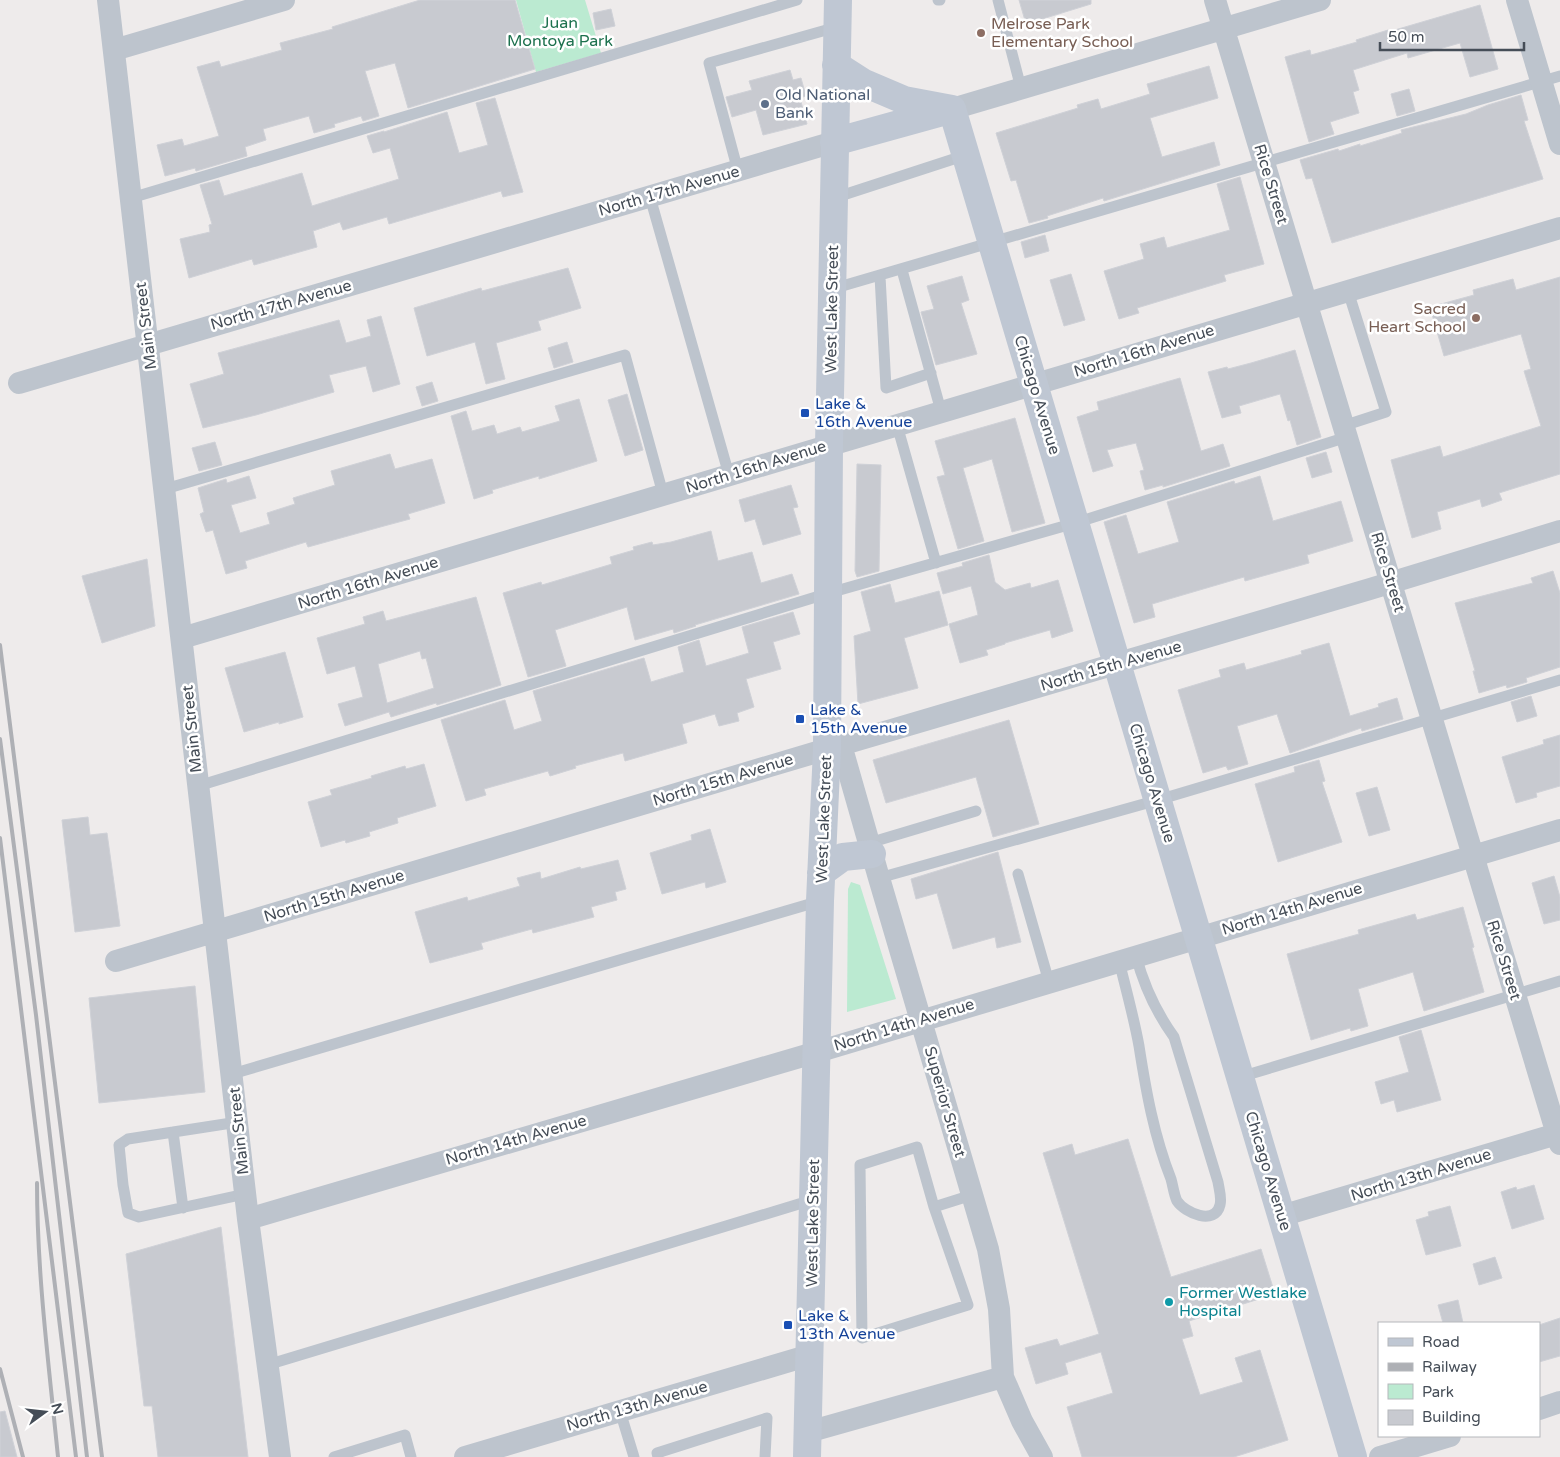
<svg xmlns="http://www.w3.org/2000/svg" width="1560" height="1457" viewBox="0 0 1560 1457" font-family="'Varela Round',sans-serif">
  <rect width="100%" height="100%" fill="#eeebeb"/>
  <path fill="#bbead1" d="M516 0H585L601 53 536 72Z
    M851 882 860 885 896 999 847 1012 848 889Z"/>
  <path fill="#c8cad0" stroke="#cfd1d7" fill-rule="evenodd" d="M420 0H515L535 69 408 108 395 63 365 71 379 116 363 121 361 116 334 124 335 127 314 133 309 116 263 129 266 140 245 147 247 156 196 171 195 168 165 176 157 145 182 139 184 146 219 136 197 67 219 61 221 67 282 50 280 43 333 29 332 27Z
    M1019 0H1091V4L1026 24Z
    M1480 5 1498 69 1470 77 1460 43 1408 58 1407 53 1353 70 1359 90 1353 92 1359 113 1330 122 1334 134 1309 142 1285 57 1310 50 1311 55 1357 42 1356 40 1388 30V32Z
    M611 9 615 26 596 30 593 13Z
    M1209 66 1218 98 1150 118 1162 157 1214 142 1220 165 1104 201 1103 198 1047 216 1048 218 1029 223 1016 180 1011 181 996 133 1078 108 1077 105 1098 99 1101 109 1150 94 1147 84Z
    M790 70 793 80 801 78 806 96 800 98 807 124 763 135 756 110 732 117 726 97 752 90 749 81Z
    M1409 89 1415 111 1397 116 1391 94Z
    M1521 95 1528 120 1524 121 1543 179 1332 243 1312 178 1306 179 1300 160 1338 149 1339 151 1360 144V146L1402 133 1401 130 1466 114 1488 105Z
    M495 98 523 192 503 197 501 191 389 224 387 217 343 230 340 222 313 231 317 247 254 265 252 259 189 278 180 239 210 232 209 225 212 224 200 185 219 180 224 196 302 173 312 206 399 179 390 148 373 153 367 136 384 131V132L447 112 459 153 488 145 476 103Z
    M1240 177 1264 264 1224 275 1226 281 1137 308 1139 313 1119 319 1104 271 1144 259 1140 244 1164 237 1167 248 1230 230 1217 184Z
    M1045 235 1049 251 1025 258 1021 242Z
    M568 268 581 308 538 321 541 330 496 343 505 379 486 384 475 342 427 356 414 308 481 288 482 291Z
    M1071 274 1085 320 1064 326 1050 280Z
    M962 276 969 300 961 303 977 354 936 365 921 312 934 309 927 286Z
    M1560 277V474L1499 493 1502 500 1482 507 1480 499 1437 512 1441 529 1412 538 1391 460 1440 446 1443 457 1541 426 1524 371 1531 369 1521 334 1444 356 1430 307 1474 295 1473 290 1513 279 1516 290Z
    M381 316 400 384 373 392 366 366 329 375 334 392 256 415 203 428 190 384 224 374 218 353 339 320 346 343 371 336 367 320Z
    M567 342 573 362 554 368 548 348Z
    M1295 350 1321 437 1297 445 1290 420 1288 421 1280 394 1239 406 1241 413 1222 418 1208 372 1227 367 1228 369 1251 363Z
    M1180 378 1201 451 1223 444 1230 466 1163 487V485L1145 490 1140 471 1144 470 1136 443 1107 450 1113 466 1093 472 1077 417 1099 410 1097 402Z
    M432 382 438 401 422 406 416 387Z
    M627 394 643 450 625 456 608 400Z
    M579 399 597 461 539 479V476L492 490 493 493 474 499 451 416 466 411 472 431 494 425 497 434 520 427 522 432 560 421 555 406Z
    M1015 418 1045 523 1012 532 992 459 963 468 984 541 958 549 937 477 945 475 935 441Z
    M215 442 222 465 199 471 192 448Z
    M1326 452 1332 472 1312 478 1306 458Z
    M390 454 395 469 432 459 445 503 408 514 410 519 384 526 308 547 306 542 245 561 247 568 226 574 213 530 206 532 200 514 204 512 198 488 226 479 227 483 249 476 256 498 231 505 240 533 270 524 267 513 295 504 293 498 335 485 331 471Z
    M857 464 881 465 879 571 857 577 855 571Z
    M1260 476 1273 521 1341 501 1353 541 1307 555 1309 563 1245 581 1244 577 1152 604 1155 617 1134 623 1104 522 1126 515 1138 554 1179 542 1167 502 1234 481 1235 484Z
    M791 485 798 507 793 508 801 534 763 545 755 519 745 522 739 500Z
    M711 531 718 561 752 552 761 583 792 574 799 594 695 625 696 626 674 633 673 629 635 640 627 607 555 630 566 666 528 677 503 593 541 582 542 585 612 564 610 557 634 550 633 547 652 542 653 545 671 542Z
    M989 555 995 582 1005 590 1030 583 1031 588 1058 580 1073 631 1052 638 1050 630 1005 643V644L986 650 988 655 960 663 949 624 978 615 975 601 971 586 943 594 937 573 963 566 962 563Z
    M147 559 155 626 102 643 82 576Z
    M1553 571 1560 593V667L1526 678 1527 682 1507 688 1506 685 1479 693 1473 671H1475L1455 603 1533 583 1531 578Z
    M890 584 895 603 939 591 948 625 904 638 918 688 858 704 854 636 871 631 861 592Z
    M476 597 501 685 437 705 436 703 391 717 389 712 345 726 338 704 363 697 355 666 327 674 317 638 365 624 363 617 383 611 386 621ZM420 651 422 659 426 658 434 688 387 703 378 664Z
    M793 612 800 634 773 642 781 669 746 679 754 707 737 713 739 721 719 726 715 714 682 724 687 743 625 761 623 753 575 766 576 768 550 776 548 771 484 789 486 795 466 801 441 720 505 700 514 730 542 721 533 691 644 658 651 682 684 672 678 647 699 640 706 666 749 653 742 627Z
    M1329 643 1350 716 1379 707 1378 704 1397 698 1403 719 1362 731 1361 728 1290 753 1277 714 1237 726 1248 764 1228 770 1226 766 1203 773 1178 690 1221 677 1219 670 1244 663 1246 670 1302 654 1301 651Z
    M285 652 303 717 279 724V722L244 732 225 668Z
    M1531 696 1537 716 1517 722 1511 702Z
    M1009 720 1039 824 993 837 976 777 886 803 873 760Z
    M1560 735V786L1536 793 1537 797 1516 803 1502 757 1544 744 1543 740Z
    M1319 760 1325 781 1322 782 1342 842 1278 862 1255 784 1295 772 1294 767Z
    M424 764 436 806 397 818 398 823 369 832 370 836 346 843 345 840 321 847 308 802 332 795 330 790 372 778 371 776 405 766 406 769Z
    M1377 787 1390 830 1369 836 1356 793Z
    M88 817 90 835 107 833 120 926 75 932 62 820Z
    M710 829 726 882 706 888 705 882 662 894 650 853 692 840 691 835Z
    M998 852 1021 942 997 948 995 937 953 949 937 893 916 899 911 879Z
    M618 860 626 889 615 892 617 900 591 907 594 917 533 933 532 929 481 943 483 949 430 963 415 912 467 897 468 901 520 886 517 878 540 872 541 879 580 867 581 869Z
    M1554 876 1560 897V920L1544 924 1532 883Z
    M1463 907 1474 947 1472 948 1484 992 1424 1011 1413 972 1358 989 1368 1026 1351 1031 1350 1028 1311 1040 1287 954 1359 934 1358 930 1415 914 1417 920Z
    M195 986 205 1092 99 1103 89 998Z
    M1421 1030 1441 1100 1397 1112 1394 1100 1381 1104 1375 1082 1409 1072 1399 1037Z
    M1128 1139 1171 1277 1261 1249 1275 1294 1189 1321 1193 1336 1182 1339 1200 1395 1243 1382 1235 1358 1260 1350 1288 1440 1234 1457H1082L1067 1407 1113 1393 1101 1352 1065 1363 1068 1374 1036 1384 1025 1348 1057 1339 1060 1346 1099 1334 1043 1153 1072 1144 1075 1155Z
    M1534 1185 1544 1219 1512 1229 1501 1192 1516 1187 1517 1190Z
    M1450 1206 1461 1246 1426 1255 1416 1220 1429 1216 1428 1212Z
    M221 1227 248 1457H158L152 1406H144L126 1254Z
    M1495 1257 1502 1278 1479 1285 1473 1264Z
    M1458 1300 1463 1323H1443L1438 1305Z
    M1560 1318V1356L1539 1362V1325Z
    M5 1411 17 1457H0V1412Z"/>
  <g fill="none" stroke-linecap="round" stroke-linejoin="round">
    <path stroke="#bdc4cd" stroke-width="11" d="M938 0H940
      M998 0 1021 88
      M738 171 709 63 837 27
      M650 197 729 475
      M131 198 797 0
      M834 198 966 155
      M902 270 941 411
      M880 276 886 388 931 373
      M832 289 1560 76
      M897 425 936 563
      M1343 426 1386 412 1348 291
      M165 489 625 355 663 494
      M198 786 829 593 1075 523 1347 437
      M869 843 976 811
      M1018 874 1049 982
      M879 878 1158 800 1560 680
      M1119 961C1126 989 1134 1018 1139 1046 1146 1091 1154 1136 1171 1179 1173 1186 1174 1195 1177 1201 1185 1213 1215 1226 1220 1205 1222 1198 1219 1189 1218 1182L1174 1037C1156 1012 1144 986 1136 956
      M232 1074 820 901
      M1240 1077 1560 981
      M238 1122 128 1139 119 1145 123 1185 128 1213 139 1217 245 1194
      M173 1132 183 1208
      M934 1207 968 1305 862 1338 860 1165 917 1147 934 1207 972 1195
      M267 1365 812 1200
      M620 1411 634 1457
      M334 1457 405 1435 411 1457
      M658 1457 657 1453 767 1418 765 1457"/>
    <path stroke="#bdc4cd" stroke-width="22" d="M108 0 248 1219 280 1457
      M1215 0 1560 1144
      M1517 0 1560 144
      M114 50 284 0
      M952 109 1320 0
      M19 383 834 142
      M182 638 1560 228
      M841 745 879 878 988 1249 999 1309 1003 1377 1022 1421 1042 1457
      M116 961 827 749 1370 589 1560 531
      M1281 1216 1560 1133
      M248 1219 817 1052 1560 830
      M1539 1409 1560 1402
      M808 1432 1003 1377
      M465 1457 810 1355
      M1380 1457 1450 1436"/>
    <path stroke="#bfc7d3" stroke-width="28" d="M836 65 864 83 904 100 952 109
      M952 109 1353 1457
      M834 142 946 111
      M821 873 843 857 872 854
      M807 1457 820 901 827 749 829 445 838 0"/>
    <path stroke="#aeb0b5" stroke-width="4" d="M0 645 102 1457
      M0 739 36 1015 87 1457
      M0 838C24 1044 52 1250 76 1457
      M37 1183C37 1275 49 1366 58 1457
      M0 1369 23 1457"/>
  </g>
  <g fill="#8d6e63" stroke="#fff" stroke-width="2">
    <circle cx="981" cy="33" r="5"/>
    <circle cx="1476" cy="318" r="5"/>
  </g>
  <circle fill="#5c6f8a" stroke="#fff" stroke-width="2" cx="765" cy="104" r="5"/>
  <g fill="#1a4fb4" stroke="#fff" stroke-width="2">
    <rect x="800" y="408" width="10" height="10" rx="2.5"/>
    <rect x="795" y="714" width="10" height="10" rx="2.5"/>
    <rect x="783" y="1320" width="10" height="10" rx="2.5"/>
  </g>
  <circle fill="#0f9aa8" stroke="#fff" stroke-width="2" cx="1169" cy="1302" r="5"/>
  <g text-anchor="middle" dominant-baseline="central" stroke-width="5" stroke-linejoin="round" paint-order="stroke">
    <g font-size="16" fill="#1d714e" stroke="#fff">
      <text x="560" y="23">Juan<tspan x="560" dy="18">Montoya Park</tspan></text>
    </g>
    <g font-size="16" fill="#785e54" stroke="#fff" text-anchor="start">
      <text x="991" y="24">Melrose Park<tspan x="991" dy="18">Elementary School</tspan></text>
      <text x="1466" y="309" text-anchor="end">Sacred<tspan x="1466" dy="18">Heart School</tspan></text>
    </g>
    <g font-size="16" fill="#4e5e75" stroke="#fff" text-anchor="start">
      <text x="775" y="95">Old National<tspan x="775" dy="18">Bank</tspan></text>
    </g>
    <g font-size="16" fill="#454d57" stroke="#fff">
      <text transform="translate(1271 184) rotate(73)">Rice Street</text>
      <text transform="translate(669 191) rotate(-16)">North 17th Avenue</text>
      <text transform="translate(281 305) rotate(-16)">North 17th Avenue</text>
      <text transform="translate(832 309) rotate(-89)">West Lake Street</text>
      <text transform="translate(146 326) rotate(-97)">Main Street</text>
      <text transform="translate(1144 351) rotate(-17)">North 16th Avenue</text>
      <text transform="translate(1037 395) rotate(73)">Chicago Avenue</text>
      <text transform="translate(756 467) rotate(-17)">North 16th Avenue</text>
      <text transform="translate(1388 572) rotate(73)">Rice Street</text>
      <text transform="translate(368 583) rotate(-17)">North 16th Avenue</text>
      <text transform="translate(1111 666) rotate(-16)">North 15th Avenue</text>
      <text transform="translate(192 729) rotate(-96)">Main Street</text>
      <text transform="translate(723 780) rotate(-17)">North 15th Avenue</text>
      <text transform="translate(1152 783) rotate(73)">Chicago Avenue</text>
      <text transform="translate(824 819) rotate(-88)">West Lake Street</text>
      <text transform="translate(334 896) rotate(-17)">North 15th Avenue</text>
      <text transform="translate(1292 909) rotate(-17)">North 14th Avenue</text>
      <text transform="translate(1504 960) rotate(73)">Rice Street</text>
      <text transform="translate(904 1025) rotate(-17)">North 14th Avenue</text>
      <text transform="translate(945 1102) rotate(74)">Superior Street</text>
      <text transform="translate(239 1131) rotate(-96)">Main Street</text>
      <text transform="translate(516 1140) rotate(-16)">North 14th Avenue</text>
      <text transform="translate(1268 1171) rotate(73)">Chicago Avenue</text>
      <text transform="translate(1421 1175) rotate(-17)">North 13th Avenue</text>
      <text transform="translate(813 1223) rotate(-89)">West Lake Street</text>
      <text transform="translate(637 1406) rotate(-16)">North 13th Avenue</text>
    </g>
    <g font-size="16" fill="#164399" stroke="#fff" text-anchor="start">
      <text x="815" y="404">Lake &amp;<tspan x="815" dy="18">16th Avenue</tspan></text>
      <text x="810" y="710">Lake &amp;<tspan x="810" dy="18">15th Avenue</tspan></text>
      <text x="798" y="1316">Lake &amp;<tspan x="798" dy="18">13th Avenue</tspan></text>
    </g>
    <g font-size="16" fill="#0d838f" stroke="#fff" text-anchor="start">
      <text x="1179" y="1293">Former Westlake<tspan x="1179" dy="18">Hospital</tspan></text>
    </g>
  </g>
  <rect x="1378" y="1322" width="162" height="115" fill="#ffffff" stroke="#b5b8bc"/>
  <rect x="1388" y="1338" width="25" height="8" fill="#bfc7d3" stroke="#b5b8bc"/>
  <text x="1422" y="1347" font-size="15" fill="#454d57">Road</text>
  <rect x="1388" y="1363" width="25" height="8" fill="#aeb0b5" stroke="#b5b8bc"/>
  <text x="1422" y="1372" font-size="15" fill="#454d57">Railway</text>
  <rect x="1388" y="1384" width="25" height="15" fill="#bbead1" stroke="#b5b8bc"/>
  <text x="1422" y="1397" font-size="15" fill="#454d57">Park</text>
  <rect x="1388" y="1410" width="25" height="15" fill="#c8cad0" stroke="#b5b8bc"/>
  <text x="1422" y="1422" font-size="15" fill="#454d57">Building</text>
  <g transform="translate(45 1412) rotate(75)" stroke="#ffffff" stroke-width="4" paint-order="stroke">
  <path d="M0-4L9 19L0 12L-9 19Z" fill="#454d57"/>
  <text y="-8" font-size="14" font-weight="bold" text-anchor="middle" fill="#454d57">N</text>
  </g>
  <path d="M1380 42v8h144v-8" fill="none" stroke="#454d57" stroke-width="2.5"/>
  <text x="1388" y="42" font-size="15" fill="#454d57" stroke="#ffffff" stroke-width="4" paint-order="stroke">50 m</text>
</svg>
